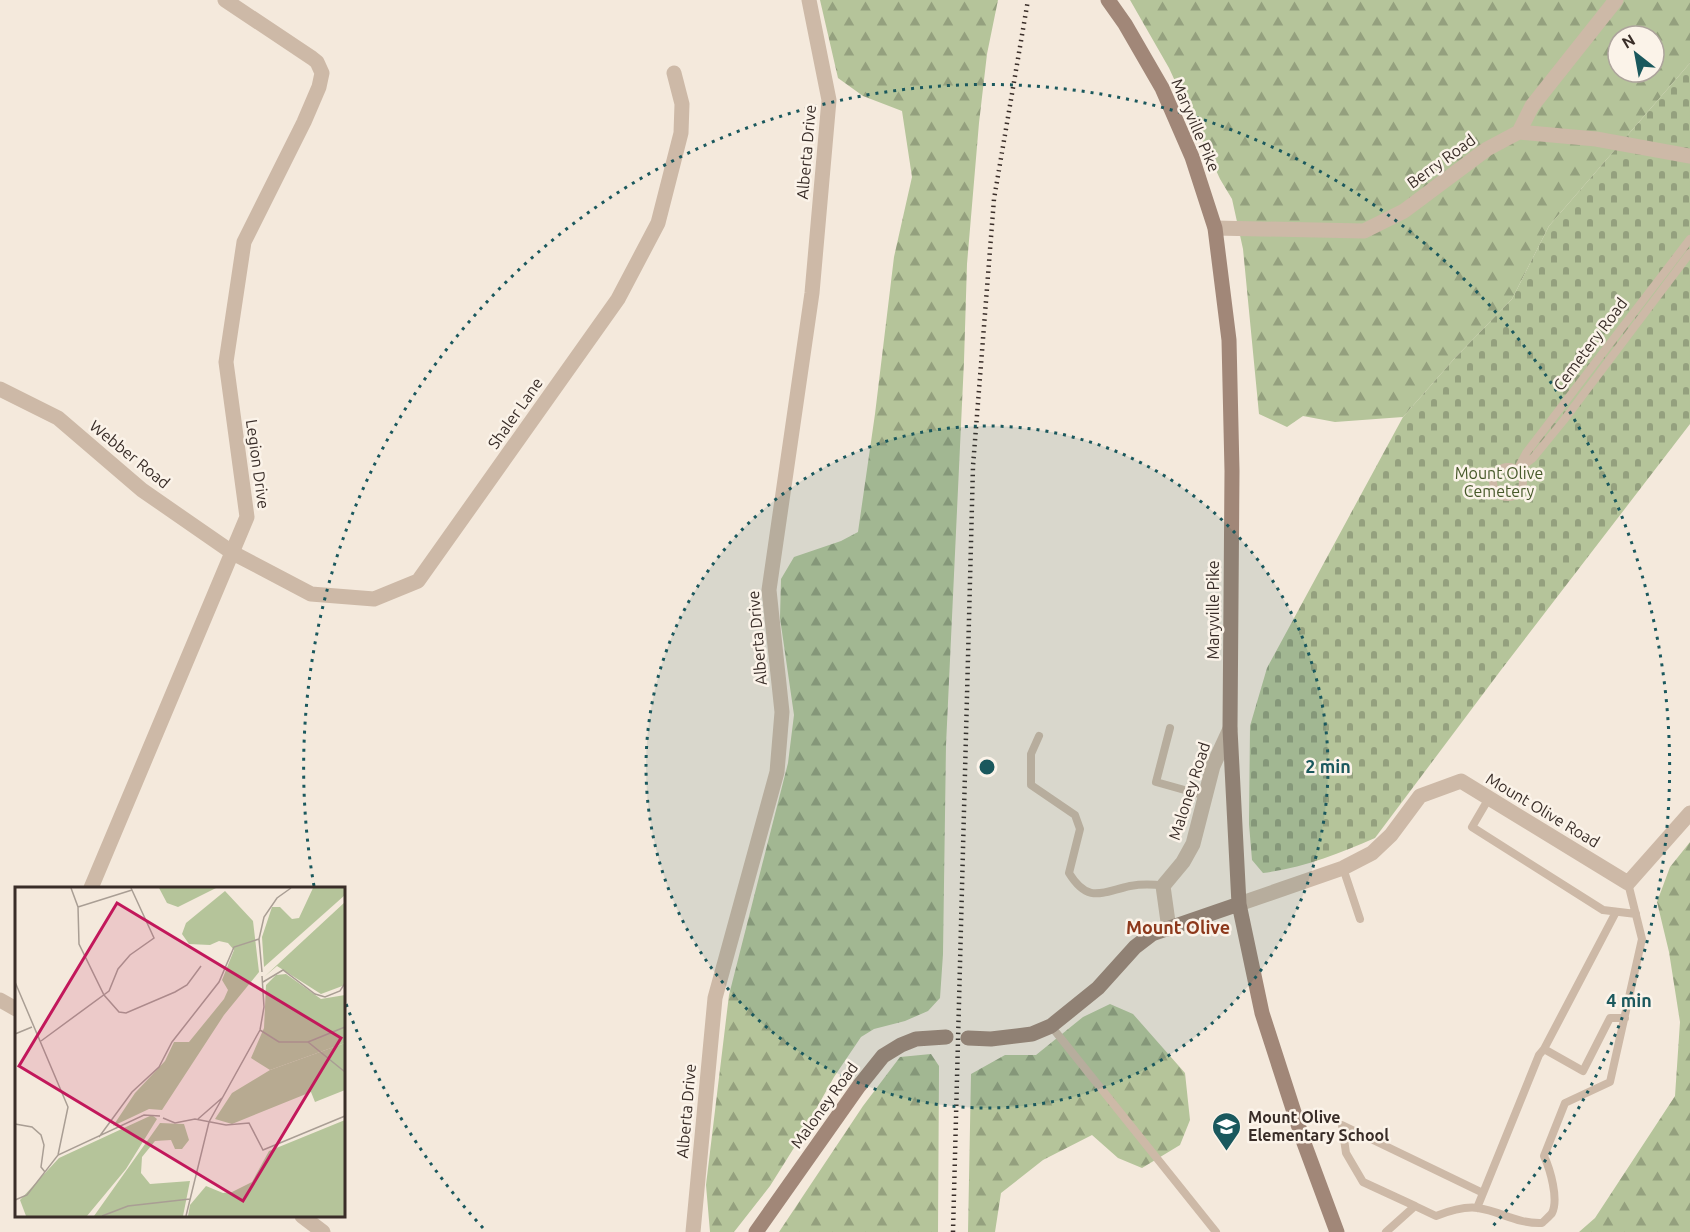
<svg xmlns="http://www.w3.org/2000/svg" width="1690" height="1232" viewBox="0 0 1690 1232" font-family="Ubuntu,sans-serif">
  <defs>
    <pattern id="forest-firs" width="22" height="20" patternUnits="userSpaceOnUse" patternTransform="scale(1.5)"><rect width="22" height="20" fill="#b5c49a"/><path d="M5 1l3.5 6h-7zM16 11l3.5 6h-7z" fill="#94a07e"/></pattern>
    <pattern id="cemetery-stones" width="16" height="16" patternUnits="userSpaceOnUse" patternTransform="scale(1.5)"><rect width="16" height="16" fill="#b5c49a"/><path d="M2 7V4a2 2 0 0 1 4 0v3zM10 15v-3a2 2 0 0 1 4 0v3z" fill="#94a07e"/></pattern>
  </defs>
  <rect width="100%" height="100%" fill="#f4e9dc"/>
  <path fill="url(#forest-firs)" fill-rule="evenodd" d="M820 0H998L987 54 979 123 967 264 964 361 946 745 943 954 940 998 928 1011 905 1021 874 1029 861 1037 834 1077 797 1143 770 1186 734 1232H710L706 1185 729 995 788 763 794 715 780 618 781 579 794 557 841 541 858 532 875 414 894 257 912 177 902 111 863 96 838 78Z
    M1130 0H1690V63L1549 226 1512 299 1454 359 1403 417 1335 422 1303 416 1287 427 1259 414 1243 249 1232 199 1220 179 1169 68ZM1618 36H1654V72H1618Z
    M1690 842V1232H1579L1595 1218 1675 1096 1680 1022 1669 952 1657 902 1670 867Z
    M1110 1004 1133 1014 1185 1073 1190 1120 1180 1145 1142 1168 1118 1158 1092 1135 1043 1160 1001 1193 995 1232H968L971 1074 1005 1055H1036L1083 1017Z
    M931 1054 939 1066 938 1232H779L863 1106 900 1057Z"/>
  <path fill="url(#cemetery-stones)" d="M1690 63V424L1501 670 1375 838C1339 854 1302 868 1263 873L1252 860 1249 824 1250 726 1267 668 1403 417 1454 359 1512 299 1549 226Z"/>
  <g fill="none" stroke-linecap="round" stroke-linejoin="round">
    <path stroke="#cdb9a7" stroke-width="8" d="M1493 482a15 15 0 1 1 30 0a15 15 0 1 1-30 0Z
      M1520 468 1533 458 1564 420 1690 253
      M1517 470 1526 453 1690 239
      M1170 728 1156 782 1206 796
      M1039 736 1031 754V785L1075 815 1080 829 1069 873C1088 904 1102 892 1130 886 1142 884 1152 884 1164 886
      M1489 798 1472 827 1603 910 1636 914
      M1343 868 1360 919
      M1616 912 1544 1049 1583 1071 1610 1018H1625
      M1051 1026 1216 1232
      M1415 1206 1363 1182 1346 1153 1342 1125 1483 1193
      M1477 1208 1539 1055 1544 1049
      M1386 1232 1415 1206 1436 1216C1449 1211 1464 1206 1478 1208 1500 1211 1517 1224 1542 1223 1545 1220 1550 1216 1552 1213 1559 1199 1550 1169 1544 1156L1565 1103 1610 1082 1642 939 1628 883"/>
    <path stroke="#cdb9a7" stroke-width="15" d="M1519 132 1532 106 1616 0
      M1215 228 1364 231 1404 211 1487 149 1519 132 1596 139 1690 156
      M0 389 58 418 142 490 233 553 311 594 374 599 418 581 618 299 658 223 681 133 682 104 674 73
      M91 888 247 517 226 362 244 242 304 122 319 87 322 73 317 62 312 58 225 0
      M1239 904 1343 868 1372 853 1391 835 1420 796 1461 781 1628 883 1690 813
      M1169 929 1163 886 1183 862 1193 844 1213 766 1230 729
      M0 1000 16 1009
      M302 1216 323 1232
      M693 1232 715 998 777 772 782 712 769 590 812 293 829 100 809 0"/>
    <path stroke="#a18778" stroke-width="15" d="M1108 0 1125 24 1162 88 1192 157 1215 228 1229 340 1232 471 1230 729 1239 904 1262 1013 1304 1143 1337 1232
      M968 1038 991 1039 1032 1034 1051 1026 1098 988 1135 947 1152 934 1239 904
      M756 1232 859 1086 883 1056 901 1045 916 1039 946 1037"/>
    <path stroke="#392d28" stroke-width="4.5" stroke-dasharray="1.5 4.5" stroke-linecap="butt" d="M953 1232 973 466 994 199 1028 0"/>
  </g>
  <circle cx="987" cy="767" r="341" fill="#1a585d" fill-opacity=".12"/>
  <g fill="none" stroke="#1a585d" stroke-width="3" stroke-dasharray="3 6">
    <circle cx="987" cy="767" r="341"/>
    <path d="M483 1228A683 683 0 0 1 345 1001M314 886A683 683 0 1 1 1491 1228"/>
  </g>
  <defs>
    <symbol id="school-pin" viewBox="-11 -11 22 30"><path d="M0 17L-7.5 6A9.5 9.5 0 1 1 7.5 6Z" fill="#1a585d" stroke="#fbf3e9"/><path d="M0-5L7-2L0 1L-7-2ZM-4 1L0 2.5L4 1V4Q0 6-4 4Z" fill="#fff"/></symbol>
  </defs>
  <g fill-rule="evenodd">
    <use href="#school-pin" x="1210" y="1110" width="33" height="45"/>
  </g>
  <g text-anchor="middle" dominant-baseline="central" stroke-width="5" stroke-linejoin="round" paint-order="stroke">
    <g font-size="16" fill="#392d28" stroke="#fbf3e9">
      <text transform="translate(1196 125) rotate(67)">Maryville Pike</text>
      <text transform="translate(806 152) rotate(-85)">Alberta Drive</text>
      <text transform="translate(1441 161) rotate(-36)">Berry Road</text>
      <text transform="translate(1590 344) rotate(-53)">Cemetery Road</text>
      <text transform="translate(515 413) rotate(-55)">Shaler Lane</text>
      <text transform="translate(130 454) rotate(39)">Webber Road</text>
      <text transform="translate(258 464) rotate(82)">Legion Drive</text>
      <text transform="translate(1213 610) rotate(-90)">Maryville Pike</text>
      <text transform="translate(757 638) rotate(-95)">Alberta Drive</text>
      <text transform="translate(1189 791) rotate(-72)">Maloney Road</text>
      <text transform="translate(1543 810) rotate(31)">Mount Olive Road</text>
      <text transform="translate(824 1105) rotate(-54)">Maloney Road</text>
      <text transform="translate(686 1111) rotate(-85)">Alberta Drive</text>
    </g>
    <g font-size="16" fill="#47592a" stroke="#fbf3e9">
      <text x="1499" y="473">Mount Olive<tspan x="1499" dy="18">Cemetery</tspan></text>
    </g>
    <g font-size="16" font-weight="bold" fill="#392d28" stroke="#fbf3e9" text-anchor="start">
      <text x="1248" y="1117">Mount Olive<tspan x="1248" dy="18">Elementary School</tspan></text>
    </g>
    <g font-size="18" font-weight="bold" fill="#8d381b" stroke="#fbf3e9">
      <text x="1178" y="927">Mount Olive</text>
    </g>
  </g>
  <g transform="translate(15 887)">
    <rect width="330" height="330" fill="#f4e9dc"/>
    <path d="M298 1H330V8L249 80 247 50 257 20H265L277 32 284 31ZM210 4 238 34 244 85 209 128 147 223 134 222 98 239 120 206 150 174 159 155H174L209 112 213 103 207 93 219 63 213 56 204 54 195 58 174 57 167 47 171 36ZM330 15V98L306 107 262 79 249 90ZM271 87 306 112 330 108V156L255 183 236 171 249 141 251 98 261 88ZM137 228 142 232 111 282 72 329H11L5 313 44 271ZM330 233V329H173L175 318 191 299 208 306 217 305 237 295 254 264ZM145 236 169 237 174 253 167 262H160L156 253 140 254 127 270 126 286 135 297 175 294 168 329H79Z" fill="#b5c49a"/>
    <path d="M330 156V203L300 215 296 205 217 237 200 232 217 206 255 183Z" fill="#b5c49a"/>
    <path d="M144 1H201L163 20 152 16Z" fill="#b5c49a"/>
    <path fill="none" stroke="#a99e94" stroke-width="1.5" d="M56 1 63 20 64 57 89 108 104 125 111 126 160 105 172 98 186 79M63 20 117 3M247 85 244 52 249 30 262 11 276 1M0 95 53 220 43 268M248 95 268 83 300 107 310 110 325 104 330 96M245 143 264 155H293L330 185M0 147 17 140M26 154 94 104 103 82 115 68 139 51 116 1M293 155 330 140M148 231 160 236 180 232 211 238 234 236 248 263 330 229M183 232 207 211M0 237 17 240 26 248 29 258 26 280 30 285M84 250 117 205 144 180 157 155 204 95 219 60 244 52M0 313 12 308 43 268 129 228 145 229M87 329 113 319 175 312M171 329 194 235 245 143 249 120 247 89"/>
    <path fill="#c2185b" fill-opacity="0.15" stroke="#c2185b" stroke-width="3" d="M102 16 326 151 228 314 4 179Z"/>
    <rect width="330" height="330" fill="none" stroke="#392d28" stroke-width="3"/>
  </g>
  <circle cx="987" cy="767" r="9" fill="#1a585d" stroke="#fbf3e9" stroke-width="3"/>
  <g font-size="18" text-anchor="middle" font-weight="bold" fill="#1a585d" stroke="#fbf3e9" stroke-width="5" stroke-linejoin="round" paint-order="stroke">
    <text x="1328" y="773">2 min</text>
    <text x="1629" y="1007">4 min</text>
  </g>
  <g transform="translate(1636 54) rotate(329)"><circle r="28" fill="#fbf3e9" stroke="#ada49c" stroke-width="1.5"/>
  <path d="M0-4.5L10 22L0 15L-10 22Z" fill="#1a585d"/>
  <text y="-9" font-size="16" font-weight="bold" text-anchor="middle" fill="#392d28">N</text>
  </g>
</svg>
